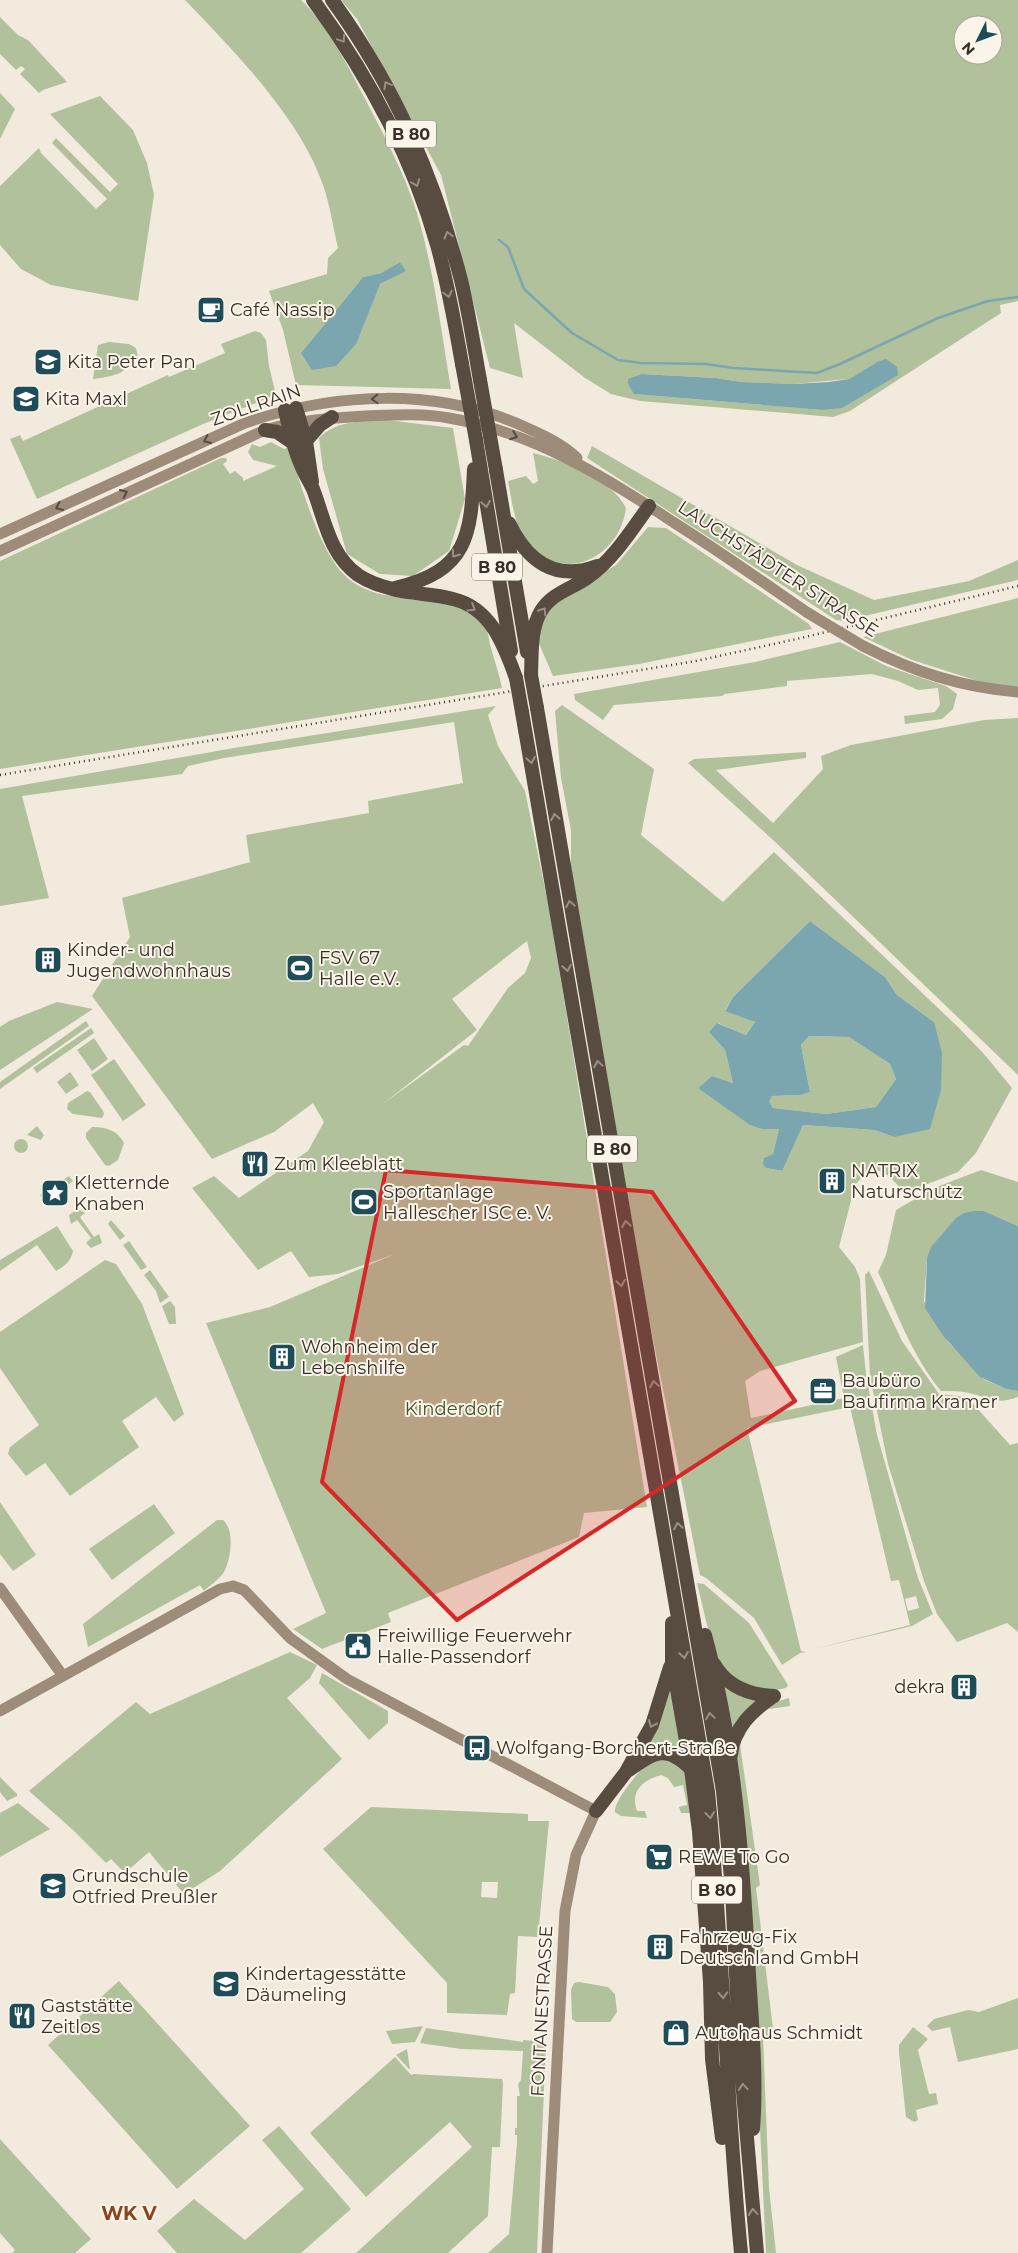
<svg xmlns="http://www.w3.org/2000/svg" width="1018" height="2253" viewBox="0 0 1018 2253" font-family="Montserrat,sans-serif">
  <rect width="100%" height="100%" fill="#f2ebdd"/>
  <path fill="#b0c19c" fill-rule="evenodd" d="M185 0H301C325 23 348 65 363 95 383 133 404 172 417 213 434 270 441 330 451 389L296 385 283 330 269 291 327 274 328 258 338 248C333 227 330 205 323 185 300 118 234 51 185 0ZM400 262 405 271 380 284 301 353 363 277 381 273Z
    M341 0H1018V301L1000 305 1001 313 850 411 833 417 640 401 611 394 585 378 514 323 523 378 490 368 441 175 357 19ZM963 25H993V55H963ZM877 362 822 410 635 394 642 374 716 378 742 382 794 384 849 379Z
    M0 17 18 35 28 40 67 82 43 90 39 93 20 74 25 69 21 66 16 70 0 54Z
    M0 93 15 109 0 139Z
    M100 96 133 130 147 163 154 195 138 301 51 285 21 269 0 245V186L39 148 41 153 96 209 107 199 52 143 56 138 110 192 118 184 50 114Z
    M255 331 261 333 266 340 269 366 276 395 203 424 37 499 10 439 20 435 23 441 168 375 169 377 225 353 221 344Z
    M109 342 129 344 136 348 138 357C124 375 114 376 93 379L98 345Z
    M387 420 453 428 465 499 449 551 413 576 380 574 347 554 323 469 319 438C338 419 363 422 387 420Z
    M271 442 284 449 288 447C302 484 319 556 350 580 377 600 400 595 430 599 449 602 475 612 486 629 489 634 489 642 491 648 495 662 499 674 502 688L0 769V561L221 458H226L227 461 223 464 230 474 235 471 243 478V481L277 466 253 460 248 452 252 444 260 447Z
    M592 446 797 565 874 600 969 581 1018 560V580L843 621 836 620 587 458Z
    M533 453C565 461 611 478 626 508 620 556 567 584 530 547 515 532 512 501 508 481L526 476 533 484 538 481Z
    M648 527 666 528 809 624 812 629 639 664 553 676 537 639 543 617 560 597 616 565Z
    M1018 598V687L984 683 912 660 863 637Z
    M840 642 886 666 946 686 957 694 953 709 942 719 905 724 904 716 935 712 940 705 938 688 918 690 898 681 872 674 787 681V686L725 694 722 696 614 705 603 720 575 700 574 694 755 662Z
    M562 705 654 769 641 835 723 902 774 852 958 1027 984 1054 1012 1088 976 1153 958 1172 905 1193 889 1176 871 1167 855 1185 839 1247 855 1267 860 1279 863 1342 760 1371 745 1381 751 1418 844 1398 836 1357 863 1345 866 1374 877 1435 918 1578 933 1614 912 1626 814 1649 910 1625 899 1580 891 1581 850 1407 747 1428 801 1651 806 1652 800 1653 782 1665 754 1618 706 1578 700 1575 647 1309 571 867V830L561 778 555 711ZM810 921 885 977 897 995 934 1022 894 1137 874 1130 803 1125 781 1171 766 1168 764 1158 773 1154 779 1129H762L698 1088 712 1076 733 1083 725 1050 709 1032 718 1023 746 1035 755 1022 725 1010 733 997ZM916 1596 919 1608 908 1611 905 1599Z
    M496 706 488 715 498 746 525 791 550 913 647 1507 584 1513 579 1537 388 1613 391 1622 322 1649 293 1629 326 1613 206 1323 270 1307 395 1254 338 1274 309 1277 291 1251 258 1270 192 1188 214 1176 239 1198 308 1151 324 1122 313 1103 274 1132 212 1159 92 996 130 937 122 898 250 862 246 835 369 813 368 801 463 783 454 722 224 758 188 766 182 774 22 796 49 898 0 906V789L240 747ZM527 941 531 958 525 973 508 988 468 1046 464 1045 384 1103 477 1030 452 999Z
    M1018 718V1075L772 839 688 763 694 759 806 752V758L716 770 773 823 823 769 821 756 851 745 984 720Z
    M57 1002 93 1009 0 1070V1027L9 1021Z
    M86 1021 89 1026 0 1089V1082Z
    M91 1028 94 1033 37 1073 33 1068Z
    M809 1036 849 1037 890 1064 896 1079 876 1107 826 1114 773 1108 768 1102 772 1096 801 1095 810 1092 801 1045Z
    M94 1038 108 1059 92 1071 77 1050Z
    M114 1059 146 1105 123 1121 91 1075Z
    M70 1072 79 1085 66 1094 57 1082Z
    M87 1091 90 1092 103 1111 104 1114 102 1118 73 1114 67 1109 68 1103Z
    M37 1126 44 1135 41 1140 27 1135Z
    M92 1127C107 1127 117 1130 124 1143L118 1160 109 1166 105 1165 86 1138V1133Z
    M14 1146a7 7 0 1 1 14 0a7 7 0 1 1-14 0Z
    M981 1170 1018 1182V1226L984 1211 927 1258 924 1301 948 1342 983 1379 1006 1389 1018 1391V1397C996 1405 990 1398 969 1393 960 1391 950 1391 941 1391 912 1356 897 1312 878 1272L886 1255 896 1210 934 1188Z
    M69 1176 73 1181 44 1202 40 1195Z
    M78 1209 85 1213 80 1217 94 1237 99 1234 102 1243 91 1248 86 1243 91 1238 77 1220 71 1224 69 1215Z
    M111 1220 125 1236 120 1240 108 1224Z
    M57 1226 73 1251C71 1261 65 1266 56 1271L37 1245 0 1271V1260Z
    M129 1241 147 1267 141 1270 123 1245Z
    M105 1260 116 1264 142 1304 184 1414 174 1422 156 1397 122 1421 139 1447 70 1496 45 1463 26 1476 8 1454 10 1447 39 1425 0 1368V1332Z
    M150 1270 169 1297 160 1303 156 1291 144 1275Z
    M869 1271 902 1341 939 1394 967 1397 1010 1445 1018 1443V1632L1007 1623 957 1642 937 1614 924 1581 888 1464 870 1377 865 1275Z
    M170 1301 175 1307 176 1324H169L162 1306Z
    M0 1502 36 1555 13 1571 0 1554Z
    M154 1504 175 1533 112 1580 89 1549Z
    M217 1520H223C235 1530 231 1559 224 1572 220 1579 210 1585 204 1591L200 1585 88 1647 83 1624Z
    M697 1583 704 1584 749 1623 788 1685 786 1688 771 1691 737 1685 714 1654Z
    M290 1652 317 1665 310 1678 287 1698 342 1759 220 1871 184 1894 149 1852 125 1873 111 1859 106 1863 73 1830 29 1791 136 1702 150 1714Z
    M322 1673 388 1711V1723L369 1740 319 1683Z
    M719 1677 763 1698 733 1734Z
    M672 1680 686 1758 638 1762Z
    M789 1698 790 1706 762 1710 754 1718 740 1744 760 1885 756 1888 774 2037 763 2038 769 2188 776 2253H766L748 1876 735 1759 740 1735 753 1715 766 1705Z
    M667 1757 686 1770 693 1813H681L679 1807 687 1805 683 1785 674 1787 668 1778 661 1775C642 1780 630 1792 637 1811H645L647 1818 621 1816 615 1812C613 1802 642 1766 651 1761 656 1758 662 1758 667 1757Z
    M0 1777 17 1794V1796L7 1801 0 1792Z
    M18 1803 50 1829 0 1857V1813Z
    M371 1807 528 1814V1821H549L538 1937 518 1936 515 1993 510 1994 507 2015 447 2013V1983L323 1849ZM482 1882H498L497 1898 481 1897Z
    M119 1981 250 2126 177 2189 48 2045Z
    M579 1982 608 1987 615 1994 617 2012 610 2022H576L572 2019 571 1990 574 1983Z
    M1018 1998V2049L958 2062 950 2027 932 2031 927 2026 934 2019 968 2010 979 2012Z
    M423 2026 415 2042 392 2044 386 2031Z
    M913 2027 928 2039 918 2050 929 2094 936 2093 938 2104 916 2110 918 2120 914 2122 906 2117 899 2053V2045Z
    M426 2028 523 2042V2040L546 2042 537 2253H488L509 2234 517 2143V2135H515V2128H517V2096H520L518 2084 521 2080 523 2051 461 2049 420 2043Z
    M407 2049 410 2070 396 2055Z
    M395 2057 411 2075 414 2074 502 2079 503 2083 500 2147H492L488 2216 448 2253H356L472 2147 450 2122 366 2197 310 2133Z
    M279 2126 351 2209 301 2253H177L157 2231 194 2199 245 2240 304 2189 262 2140Z
    M0 2139 91 2239 75 2253H12L15 2250 0 2233Z"/>
  <path fill="#7ca6af" fill-rule="evenodd" d="M400 262 406 271 380 284 356 344 336 366 312 370 301 353 363 277 381 273Z
    M886 359 897 367 898 375 842 408 822 410 634 394 628 384V379L642 374 716 378 742 382 794 384 828 382 849 379 877 362Z
    M810 921 885 977 897 995 934 1022 942 1053 941 1090 930 1129 894 1137 874 1130 803 1125 782 1171 766 1168 763 1164 764 1158 773 1154 779 1129H762L750 1125 698 1088 712 1076 733 1083 725 1050 709 1032 717 1023 746 1035 755 1022 725 1011 733 997ZM809 1036 849 1037 890 1064 896 1079 876 1107 826 1114 773 1108 769 1102 772 1096 801 1095 810 1092 801 1045Z
    M974 1211H984L1018 1226V1391L1006 1389 980 1377 944 1337 925 1308 927 1258 931 1247 956 1218 964 1213Z"/>
  <g fill="none" stroke-linecap="round" stroke-linejoin="round">
    <path stroke="#7ca6af" stroke-width="2.5" d="M499 240 508 247 524 289 572 333 618 360 641 363 706 364 733 368 817 373 840 364 938 318 988 301 1018 297"/>
    <path stroke="#9e8c7a" stroke-width="11" d="M0 534 245 423C335 392 437 387 525 427 543 435 563 444 577 458
      M0 551 265 430C299 420 331 418 366 416 393 415 421 413 449 418 532 432 604 476 673 522 719 551 763 582 808 613
      M863 646C914 672 961 687 1018 692
      M0 1588 63 1676
      M0 1711 220 1589 233 1586 244 1590 290 1638 347 1679 596 1811 576 1855 565 1911 547 2253"/>
    <path stroke="#584b40" stroke-width="14" d="M313 0C368 75 412 155 437 245 448 284 455 324 462 364
      M332 0C395 87 434 176 461 280 469 313 474 347 480 380
      M296 408 306 441 312 482
      M285 410C289 429 293 447 301 465 304 473 309 481 313 489 325 520 329 554 358 575 370 583 382 586 396 590 415 594 434 594 453 599 491 608 504 645 516 678
      M265 430 277 432 293 443
      M476 440 511 651
      M306 441 320 425 332 417
      M496 470 527 652
      M509 523C527 561 555 582 597 566
      M395 588C468 571 471 536 474 469
      M531 675C532 655 530 629 541 611 552 593 571 589 587 578 613 560 631 531 649 506
      M537 708 723 1791 732 1889 740 2057 757 2253
      M522 712 708 1792C723 1945 726 2099 741 2253
      M672 1623V1661L691 1769 699 1831 710 1982 712 2059 722 2138
      M705 1635C735 1745 743 1860 749 1974 752 2025 757 2078 753 2129
      M714 1664C727 1687 750 1695 774 1696
      M731 1755C733 1728 753 1710 774 1696
      M629 1770C655 1752 666 1744 691 1769
      M596 1811 626 1772 652 1725 670 1667"/>
    <path stroke="#372f28" stroke-width="2.5" stroke-dasharray="1 4" stroke-linecap="butt" d="M0 775 696 661 801 638 1018 586"/>
    <path stroke="#9e8c7a" stroke-width="11" d="M808 613 863 646"/>
    <path stroke="#584b40" stroke-width="14" d="M462 364 476 440
      M480 380 496 470
      M531 675 537 708
      M516 678 522 712"/>
  </g>
  <defs><path id="oneway-chevron" d="M-2-3.5L2.5 0L-2 3.5" fill="none" stroke-width="1.6" stroke-linecap="round" stroke-linejoin="round" transform="scale(1.25)"/></defs>
  <g stroke="#998f84">
    <use href="#oneway-chevron" transform="translate(342 39) rotate(56)"/>
    <use href="#oneway-chevron" transform="translate(387 85) rotate(-119)"/>
    <use href="#oneway-chevron" transform="translate(416 183) rotate(69)"/>
    <use href="#oneway-chevron" transform="translate(448 235) rotate(-106)"/>
    <use href="#oneway-chevron" transform="translate(448 294) rotate(77)"/>
    <use href="#oneway-chevron" transform="translate(486 504) rotate(80)"/>
    <use href="#oneway-chevron" transform="translate(455 554) rotate(125)"/>
    <use href="#oneway-chevron" transform="translate(472 608) rotate(32)"/>
    <use href="#oneway-chevron" transform="translate(543 611) rotate(-58)"/>
    <use href="#oneway-chevron" transform="translate(531 760) rotate(80)"/>
    <use href="#oneway-chevron" transform="translate(555 817) rotate(-100)"/>
    <use href="#oneway-chevron" transform="translate(570 904) rotate(-100)"/>
    <use href="#oneway-chevron" transform="translate(567 968) rotate(80)"/>
    <use href="#oneway-chevron" transform="translate(598 1064) rotate(-100)"/>
    <use href="#oneway-chevron" transform="translate(626 1224) rotate(-100)"/>
    <use href="#oneway-chevron" transform="translate(621 1283) rotate(80)"/>
    <use href="#oneway-chevron" transform="translate(654 1384) rotate(-100)"/>
    <use href="#oneway-chevron" transform="translate(678 1526) rotate(-100)"/>
    <use href="#oneway-chevron" transform="translate(684 1655) rotate(81)"/>
    <use href="#oneway-chevron" transform="translate(710 1716) rotate(-99)"/>
    <use href="#oneway-chevron" transform="translate(652 1724) rotate(114)"/>
    <use href="#oneway-chevron" transform="translate(710 1815) rotate(84)"/>
    <use href="#oneway-chevron" transform="translate(723 1995) rotate(87)"/>
    <use href="#oneway-chevron" transform="translate(743 2087) rotate(-95)"/>
    <use href="#oneway-chevron" transform="translate(753 2212) rotate(-95)"/>
  </g>
  <g stroke="#564b41">
    <use href="#oneway-chevron" transform="translate(375 399) rotate(178)"/>
    <use href="#oneway-chevron" transform="translate(514 436) rotate(20)"/>
    <use href="#oneway-chevron" transform="translate(207 440) rotate(156)"/>
    <use href="#oneway-chevron" transform="translate(124 493) rotate(-25)"/>
    <use href="#oneway-chevron" transform="translate(59 507) rotate(155)"/>
  </g>
  <path fill="#d62828" fill-opacity="0.2" stroke="#d62828" stroke-width="4" stroke-linejoin="round" d="M386 1170 652 1192 795 1401 457 1620 322 1482Z"/>
  <defs>
    <symbol id="cafe-square" viewBox="-11 -11 22 22"><rect x="-9" y="-9" width="18" height="18" rx="4" fill="#1e4d59" stroke="#faf4e9"/><path d="M-5.5-4.5H6V0H3Q3 3.5 0 3.5H-2.5Q-5.5 3.5-5.5 0ZM3-3.2v2h1.7v-2ZM-6 4.5H4V6H-6Z" fill="#fff"/></symbol>
    <symbol id="school-square" viewBox="-11 -11 22 22"><rect x="-9" y="-9" width="18" height="18" rx="4" fill="#1e4d59" stroke="#faf4e9"/><path d="M0-5L7-2L0 1L-7-2ZM-4 1L0 2.5L4 1V4Q0 6-4 4Z" fill="#fff"/></symbol>
    <symbol id="building-square" viewBox="-11 -11 22 22"><rect x="-9" y="-9" width="18" height="18" rx="4" fill="#1e4d59" stroke="#faf4e9"/><path d="M-4-6H4V6H1V3H-1V6H-4ZM-2.5-4.3h1.7v1.8h-1.7ZM.8-4.3h1.7v1.8H.8ZM-2.5-1h1.7V.8h-1.7ZM.8-1h1.7V.8H.8Z" fill="#fff"/></symbol>
    <symbol id="stadium-square" viewBox="-11 -11 22 22"><rect x="-9" y="-9" width="18" height="18" rx="4" fill="#1e4d59" stroke="#faf4e9"/><path d="M0-5a6.5 5 0 1 0 0 10a6.5 5 0 1 0 0-10ZM-3.5-1.8h7v3.6h-7Z" fill="#fff"/></symbol>
    <symbol id="restaurant-square" viewBox="-11 -11 22 22"><rect x="-9" y="-9" width="18" height="18" rx="4" fill="#1e4d59" stroke="#faf4e9"/><path d="M-5-6h1v4h1v-4h1v4h1v-4h1v5L-1.5 .5V6h-2V.5L-5-1ZM5-6V6H3V1.5H1.5Q1.5-4 5-6Z" fill="#fff"/></symbol>
    <symbol id="sight-square" viewBox="-11 -11 22 22"><rect x="-9" y="-9" width="18" height="18" rx="4" fill="#1e4d59" stroke="#faf4e9"/><path d="M0-6L1.8-2.2L6-1.7L2.9 1.2L3.7 5.4L0 3.3L-3.7 5.4L-2.9 1.2L-6-1.7L-1.8-2.2Z" fill="#fff"/></symbol>
    <symbol id="office-square" viewBox="-11 -11 22 22"><rect x="-9" y="-9" width="18" height="18" rx="4" fill="#1e4d59" stroke="#faf4e9"/><path d="M-6-3h4V-5.5h4V-3h4V5H-6ZM-1-4.5V-3h2v-1.5ZM-6 0V1H6V0Z" fill="#fff"/></symbol>
    <symbol id="civic-square" viewBox="-11 -11 22 22"><rect x="-9" y="-9" width="18" height="18" rx="4" fill="#1e4d59" stroke="#faf4e9"/><path d="M-.6-6.5H3V-4.5H.6V-3L4-1V1h2V6H-6V1h2V-1L-.6-3ZM-1.2 2.5V6h2.4V2.5Z" fill="#fff"/></symbol>
    <symbol id="bus-square" viewBox="-11 -11 22 22"><rect x="-9" y="-9" width="18" height="18" rx="4" fill="#1e4d59" stroke="#faf4e9"/><path d="M-5-6H5V4H4V6H2V4H-2V6H-4V4H-5ZM-3.5-4V0h7V-4ZM-3.5 1.2v1.5H-2V1.2ZM2 1.2v1.5H3.5V1.2Z" fill="#fff"/></symbol>
    <symbol id="supermarket-square" viewBox="-11 -11 22 22"><rect x="-9" y="-9" width="18" height="18" rx="4" fill="#1e4d59" stroke="#faf4e9"/><path d="M-6-5.5h2.5l.6 2H6L4.5 2H-2.5L-4.4-4H-6ZM-1.5 3.2a1.3 1.3 0 1 0 .1 0ZM3 3.2a1.3 1.3 0 1 0 .1 0Z" fill="#fff"/></symbol>
    <symbol id="shop-square" viewBox="-11 -11 22 22"><rect x="-9" y="-9" width="18" height="18" rx="4" fill="#1e4d59" stroke="#faf4e9"/><path d="M-5-2.5h2.3a2.7 3.5 0 0 1 5.4 0H5L5.5 6h-11ZM-1.5-2.5h3a1.5 2.3 0 0 0-3 0Z" fill="#fff"/></symbol>
  </defs>
  <g fill-rule="evenodd">
    <use href="#cafe-square" x="195" y="294" width="32" height="32"/>
    <use href="#school-square" x="32" y="346" width="32" height="32"/>
    <use href="#school-square" x="10" y="383" width="32" height="32"/>
    <use href="#building-square" x="32" y="944" width="32" height="32"/>
    <use href="#stadium-square" x="284" y="952" width="32" height="32"/>
    <use href="#restaurant-square" x="239" y="1148" width="32" height="32"/>
    <use href="#building-square" x="816" y="1165" width="32" height="32"/>
    <use href="#sight-square" x="39" y="1177" width="32" height="32"/>
    <use href="#stadium-square" x="348" y="1186" width="32" height="32"/>
    <use href="#building-square" x="266" y="1341" width="32" height="32"/>
    <use href="#office-square" x="807" y="1375" width="32" height="32"/>
    <use href="#civic-square" x="342" y="1630" width="32" height="32"/>
    <use href="#building-square" x="948" y="1671" width="32" height="32"/>
    <use href="#bus-square" x="461" y="1732" width="32" height="32"/>
    <use href="#supermarket-square" x="643" y="1841" width="32" height="32"/>
    <use href="#school-square" x="37" y="1870" width="32" height="32"/>
    <use href="#building-square" x="644" y="1931" width="32" height="32"/>
    <use href="#school-square" x="210" y="1968" width="32" height="32"/>
    <use href="#restaurant-square" x="6" y="2000" width="32" height="32"/>
    <use href="#shop-square" x="660" y="2017" width="32" height="32"/>
  </g>
  <g text-anchor="middle" dominant-baseline="central" stroke-width="4" stroke-linejoin="round" paint-order="stroke">
    <g fill="#faf4e9" stroke="#726a62" stroke-width="1">
      <rect x="386" y="120.5" width="50" height="27" rx="4"/>
      <rect x="472" y="553.5" width="50" height="27" rx="4"/>
      <rect x="587" y="1135.5" width="50" height="27" rx="4"/>
      <rect x="692" y="1876.5" width="50" height="27" rx="4"/>
    </g>
    <g font-size="16" font-weight="bold" fill="#372f28">
      <text x="411" y="134">B 80</text>
      <text x="497" y="567">B 80</text>
      <text x="612" y="1149">B 80</text>
      <text x="717" y="1890">B 80</text>
    </g>
    <g font-size="18" fill="#372f28" stroke="#faf4e9" text-anchor="start">
      <text x="230" y="310">Café Nassip</text>
      <text x="67" y="362">Kita Peter Pan</text>
      <text x="45" y="399">Kita Maxl</text>
      <text x="67" y="950">Kinder- und<tspan x="67" dy="21">Jugendwohnhaus</tspan></text>
      <text x="319" y="958">FSV 67<tspan x="319" dy="21">Halle e.V.</tspan></text>
      <text x="274" y="1164">Zum Kleeblatt</text>
      <text x="851" y="1171">NATRIX<tspan x="851" dy="21">Naturschutz</tspan></text>
      <text x="74" y="1183">Kletternde<tspan x="74" dy="21">Knaben</tspan></text>
      <text x="383" y="1192">Sportanlage<tspan x="383" dy="21">Hallescher ISC e. V.</tspan></text>
      <text x="301" y="1347">Wohnheim der<tspan x="301" dy="21">Lebenshilfe</tspan></text>
      <text x="842" y="1381">Baubüro<tspan x="842" dy="21">Baufirma Kramer</tspan></text>
      <text x="377" y="1636">Freiwillige Feuerwehr<tspan x="377" dy="21">Halle-Passendorf</tspan></text>
      <text x="945" y="1687" text-anchor="end">dekra</text>
      <text x="496" y="1748">Wolfgang-Borchert-Straße</text>
      <text x="678" y="1857">REWE To Go</text>
      <text x="72" y="1876">Grundschule<tspan x="72" dy="21">Otfried Preußler</tspan></text>
      <text x="679" y="1937">Fahrzeug-Fix<tspan x="679" dy="21">Deutschland GmbH</tspan></text>
      <text x="245" y="1974">Kindertagesstätte<tspan x="245" dy="21">Däumeling</tspan></text>
      <text x="41" y="2006">Gaststätte<tspan x="41" dy="21">Zeitlos</tspan></text>
      <text x="695" y="2033">Autohaus Schmidt</text>
    </g>
    <g font-size="18" fill="#372f28" stroke="#faf4e9">
      <text transform="translate(256 405) rotate(-19)">ZOLLRAIN</text>
      <text transform="translate(778 569) rotate(33)">LAUCHSTÄDTER STRASSE</text>
      <text transform="translate(542 2011) rotate(-87)">FONTANESTRASSE</text>
    </g>
    <g font-size="18" fill="#41552c" stroke="#faf4e9">
      <text x="453" y="1409">Kinderdorf</text>
    </g>
    <g font-size="19" font-weight="bold" fill="#864722" stroke="#faf4e9">
      <text x="129" y="2213">WK V</text>
    </g>
  </g>
  <g transform="translate(978 40) rotate(228)"><circle r="24" fill="#faf4e9" stroke="#aca59c"/>
  <path d="M0-4L9 19L0 12L-9 19Z" fill="#1e4d59"/>
  <text y="-8" font-size="14" font-weight="bold" text-anchor="middle" fill="#372f28">N</text>
  </g>
</svg>
